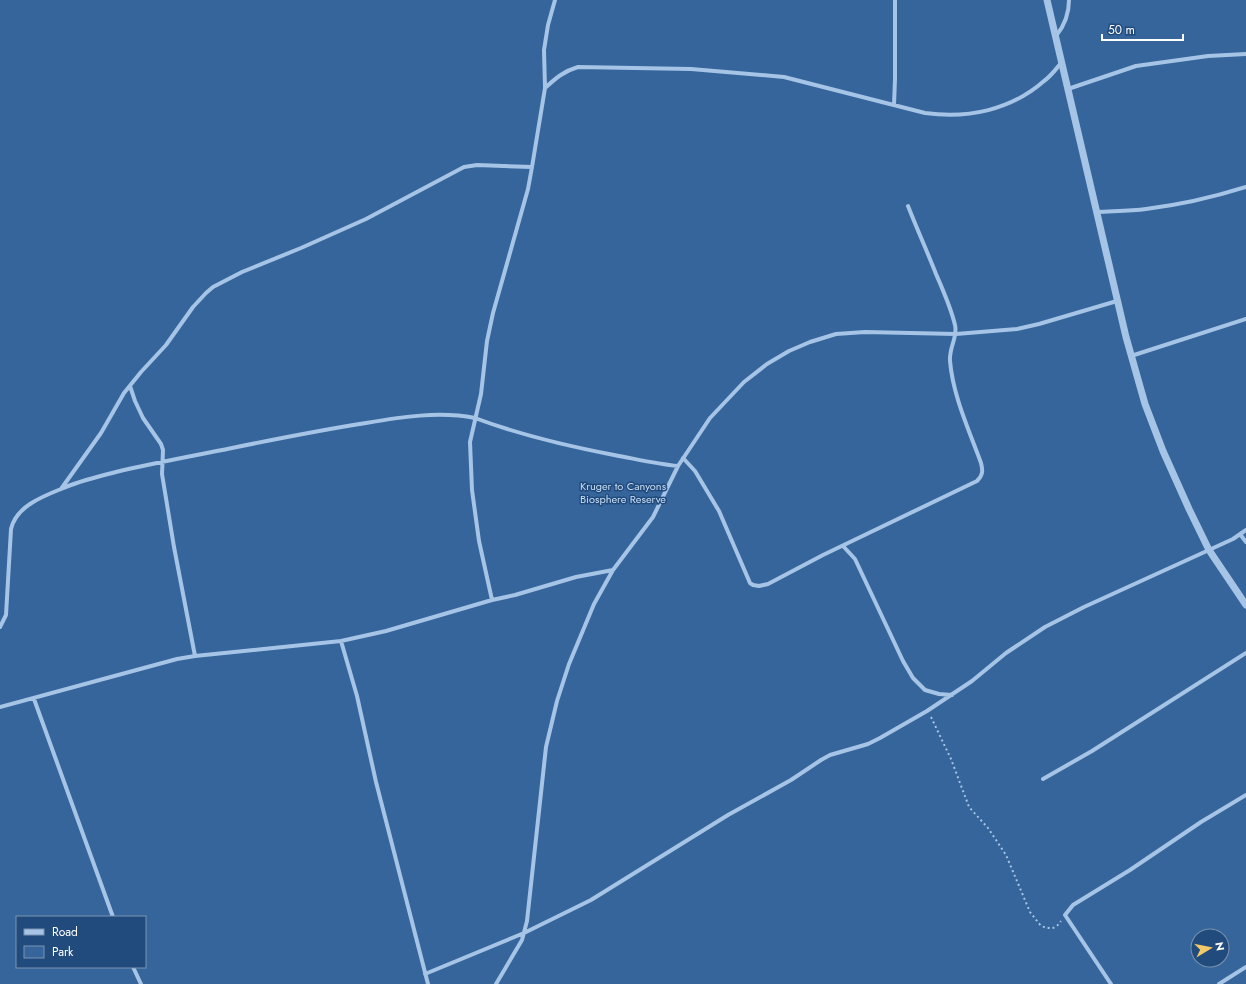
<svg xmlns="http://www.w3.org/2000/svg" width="1246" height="984" viewBox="0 0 1246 984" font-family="Jost,sans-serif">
  <rect width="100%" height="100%" fill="#224b7d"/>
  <path fill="#35659b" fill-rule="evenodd" d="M0 0H1246V984H0ZM17 917H145V967H17ZM1198 936H1222V960H1198Z"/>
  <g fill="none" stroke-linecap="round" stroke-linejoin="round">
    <path stroke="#a6c4e6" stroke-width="2" stroke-dasharray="2 3" stroke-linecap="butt" d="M931 717 951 759 969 807 988 828 1006 855 1030 912 1041 926C1050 929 1055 930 1061 921"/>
    <path stroke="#a6c4e6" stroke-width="4" d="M1056 36C1065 25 1069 14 1069 0
      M545 88C556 78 564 71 578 67L691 69 784 77 925 113C968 119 1011 110 1044 81 1051 76 1056 69 1061 63
      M1068 89 1136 66 1208 56 1246 54
      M894 105 895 79V0
      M1097 212C1113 211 1130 211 1146 209 1180 205 1214 197 1246 187
      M1131 356 1246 319
      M130 386 135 401 143 418 161 444 163 450 162 474 174 547 195 656
      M683 458 695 471 719 511 750 583 753 585 759 586 768 584 823 555 977 481C983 475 983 471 981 463 969 430 953 396 950 361 949 347 958 337 955 325 951 308 943 290 936 274 927 251 917 229 908 206
      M61 489 101 433 124 393 141 372 166 345 193 307 206 293 213 287 242 272 301 248 366 219 464 167 477 165 532 167
      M1240 534 1246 542
      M843 546 855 559 903 661 913 678 925 690 939 694 952 695
      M492 600 479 541 472 490 470 442 481 394 487 341 493 313 528 189 532 167 545 88 544 50 548 25 555 0
      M0 627 6 615 11 529C16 507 41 497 61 489 79 481 97 477 116 472 154 463 193 456 232 448 276 439 321 430 366 423 401 417 439 411 475 418 520 435 567 446 614 455 636 459 656 464 678 466
      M341 641 357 696 376 782 428 984
      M34 699 113 917
      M0 707 177 659 195 656 341 641 386 631 492 600 515 595 576 577 613 570
      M1043 779 1092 751 1246 653
      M133 967 141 984
      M425 974 524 933 591 900 728 815 791 780 821 760 830 755 868 744 880 738 927 711 972 681 1006 653 1045 627 1084 607 1209 550 1233 539 1246 530
      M496 984 522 940 527 921 546 747 557 701 569 664 594 604 613 570 653 517 678 466 710 418 744 382 767 364 789 351 810 342 836 334 865 332 956 334 1017 329 1039 324 1117 301
      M1111 984 1065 915 1073 905 1130 870 1201 822 1246 795
      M1219 984 1246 967"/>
    <path stroke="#a6c4e6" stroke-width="7" d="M1047 0 1126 337 1145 404 1163 451 1189 509 1209 550 1246 605"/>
  </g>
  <g text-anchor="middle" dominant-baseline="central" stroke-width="3" stroke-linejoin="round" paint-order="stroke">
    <g font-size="11" fill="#c9def5" stroke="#224b7d">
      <text x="623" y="486">Kruger to Canyons<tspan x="623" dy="13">Biosphere Reserve</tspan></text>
    </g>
  </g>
  <rect x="16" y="916" width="130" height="52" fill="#224b7d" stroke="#7a93b1"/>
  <rect x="24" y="929" width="20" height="6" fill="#a6c4e6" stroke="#7a93b1"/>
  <text x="52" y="936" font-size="12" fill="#ffffff">Road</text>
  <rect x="24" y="946" width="20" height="12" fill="#35659b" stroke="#7a93b1"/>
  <text x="52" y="956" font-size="12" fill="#ffffff">Park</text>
  <g transform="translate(1210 948) rotate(80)"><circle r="19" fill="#224b7d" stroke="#7a93b1"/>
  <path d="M0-3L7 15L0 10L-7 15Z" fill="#f2c868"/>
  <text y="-6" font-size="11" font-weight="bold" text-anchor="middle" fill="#ffffff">N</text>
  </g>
  <path d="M1102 34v6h81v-6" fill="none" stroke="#ffffff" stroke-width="2"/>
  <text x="1108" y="34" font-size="12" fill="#ffffff" stroke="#224b7d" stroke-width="3" paint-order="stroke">50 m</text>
</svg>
